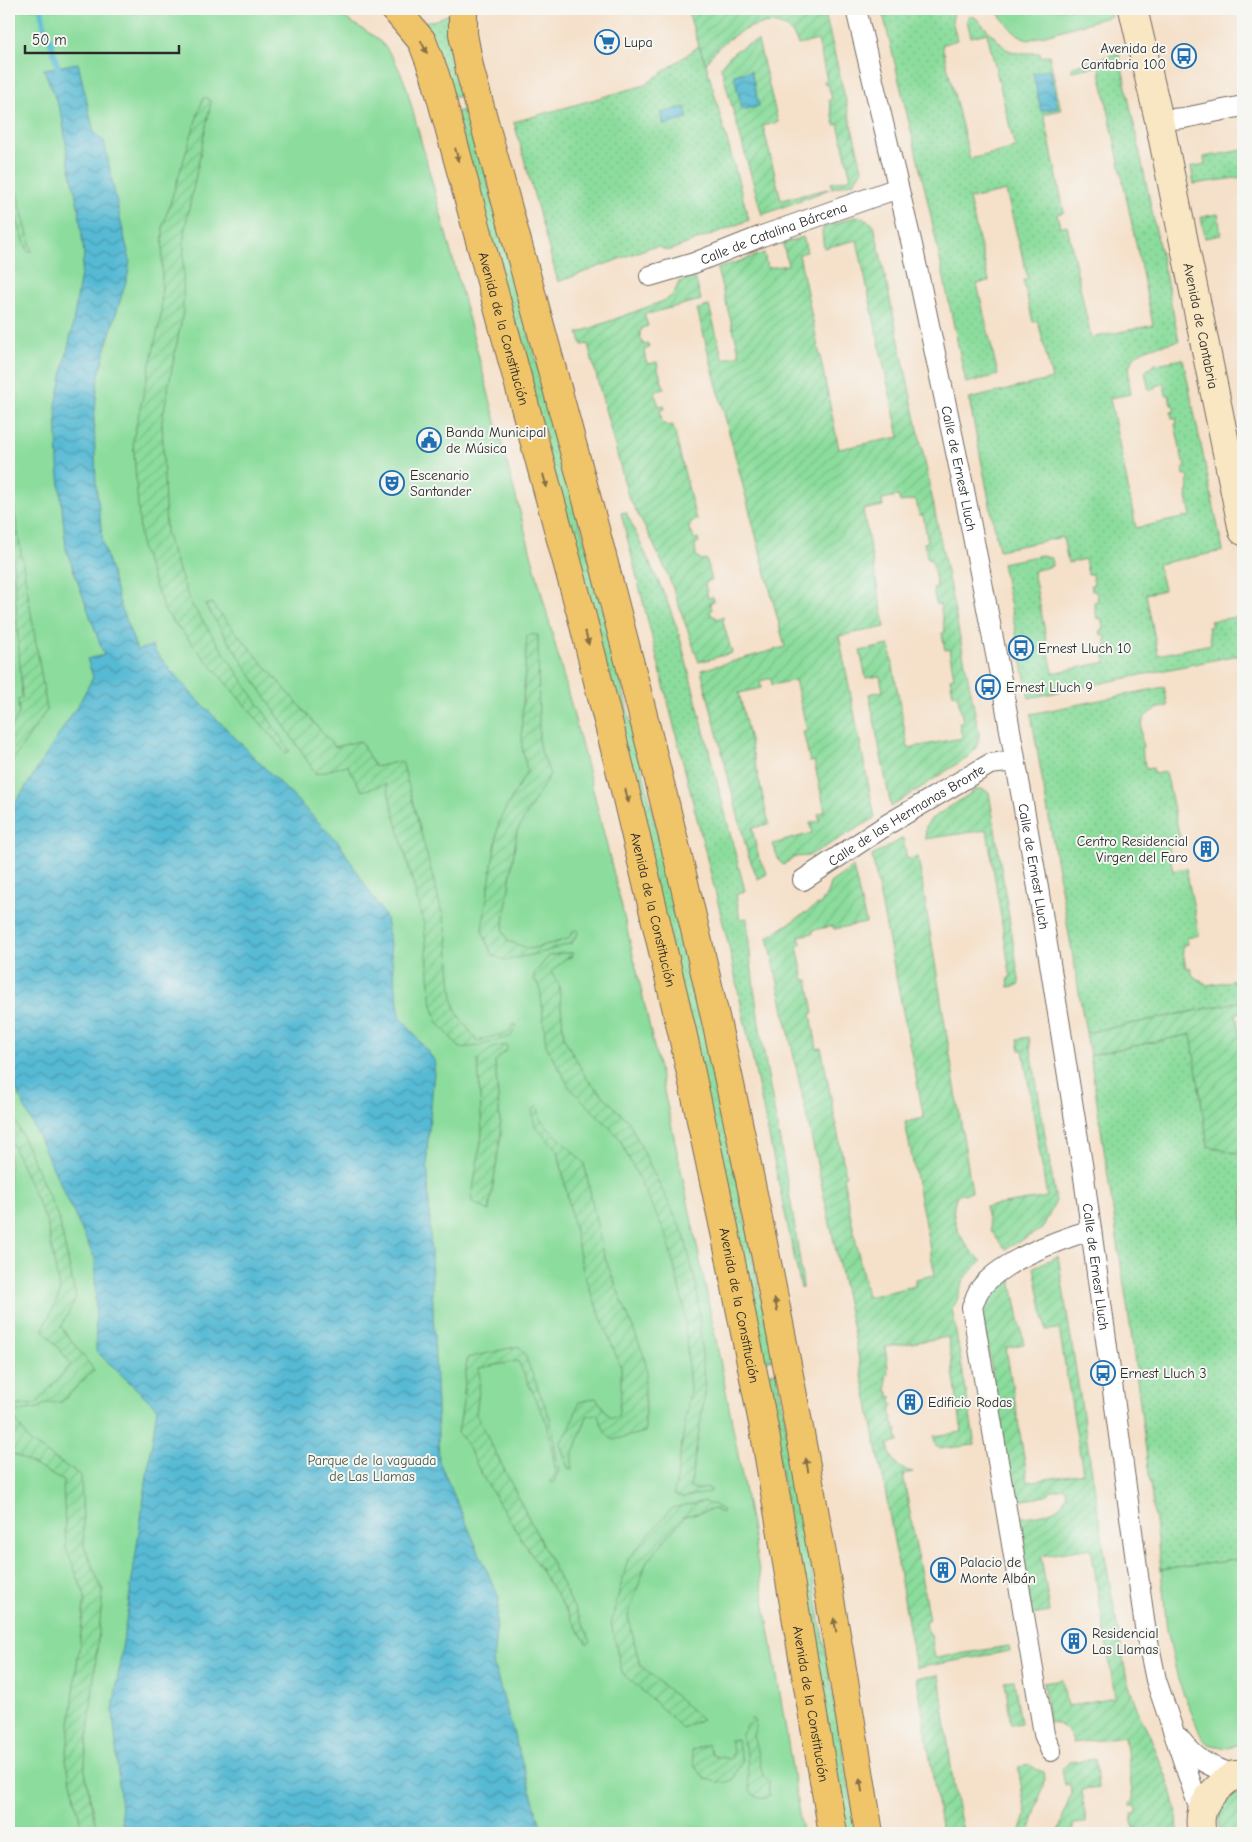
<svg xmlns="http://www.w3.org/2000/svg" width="1252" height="1842" viewBox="0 0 1252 1842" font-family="'Comic Neue',sans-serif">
  <defs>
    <pattern id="grass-dots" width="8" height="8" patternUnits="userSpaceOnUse" patternTransform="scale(1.25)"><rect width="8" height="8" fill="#8cdd9d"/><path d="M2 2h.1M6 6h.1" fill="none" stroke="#79be87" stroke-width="1.8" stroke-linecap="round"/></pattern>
    <pattern id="garden-furrows" width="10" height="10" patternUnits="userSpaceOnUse" patternTransform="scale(1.25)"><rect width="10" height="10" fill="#8cdd9d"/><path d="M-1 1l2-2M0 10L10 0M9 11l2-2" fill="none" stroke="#79be87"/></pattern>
    <pattern id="water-waves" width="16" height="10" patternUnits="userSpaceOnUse" patternTransform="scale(1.25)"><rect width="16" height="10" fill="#56bad4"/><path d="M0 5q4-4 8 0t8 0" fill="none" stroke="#4797ac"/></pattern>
  </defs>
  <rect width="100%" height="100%" fill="#f6f6f2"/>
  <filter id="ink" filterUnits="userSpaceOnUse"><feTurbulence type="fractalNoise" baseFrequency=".02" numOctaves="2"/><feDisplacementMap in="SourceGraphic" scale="10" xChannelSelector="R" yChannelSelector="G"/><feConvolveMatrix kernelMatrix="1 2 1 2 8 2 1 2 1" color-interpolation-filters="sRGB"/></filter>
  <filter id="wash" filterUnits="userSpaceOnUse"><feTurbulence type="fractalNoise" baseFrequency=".0096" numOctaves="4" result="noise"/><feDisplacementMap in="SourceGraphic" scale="20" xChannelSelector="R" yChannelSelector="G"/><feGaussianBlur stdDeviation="1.12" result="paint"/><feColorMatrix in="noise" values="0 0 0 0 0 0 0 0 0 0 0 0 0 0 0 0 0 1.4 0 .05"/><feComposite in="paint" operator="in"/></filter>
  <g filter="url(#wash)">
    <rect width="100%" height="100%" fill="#f5e0c9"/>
    <path fill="url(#grass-dots)" stroke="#5c8464" d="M882 9H955L952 20 957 40 942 45 970 159 1015 148 987 33 971 37 967 20 968 17 973 16 976 18 1006 49 1016 53H1040L1041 57 1049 55 1061 110 1044 114 1064 212 1057 214 1060 227 1067 225 1091 338 1153 325 1099 66 1072 71V68L1076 65 1119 53 1179 341C1143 349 1121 349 1131 394L1110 398 1136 528 1191 516 1186 492 1189 491 1187 481 1189 480 1188 475H1184L1183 468H1186L1185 462H1183L1175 424H1177L1176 418H1172L1171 412 1175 411 1173 405H1171L1169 395H1166L1164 384 1154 386 1155 389 1149 390 1145 372 1148 369 1156 364 1183 359 1223 551 1158 564 1164 590 1146 594 1158 655 1211 644 1208 627 1212 626 1210 621 1237 617 1243 654 1029 698 1002 563 1042 555 1051 558 1052 566 1033 571 1053 673 1106 662 1103 647 1107 646 1105 635 1101 636 1100 630 1104 629 1101 618 1097 619 1094 602 1098 601 1096 591H1092L1091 585 1094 584 1092 574H1088L1085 559 1068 563 1063 537 999 550 969 399 1052 379 1038 321 1033 322 1023 280 1028 279 1006 191 969 199 989 281 977 284 998 375 966 383 927 198Z
      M449 14 450 36 464 95 452 98 422 22 436 20Z
      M699 46 706 64 749 220 668 251 659 247H651L558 282 514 122 645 85Z
      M468 109 603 608 706 1031 774 1359 762 1361 456 112Z
      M1243 150V177L1194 184 1191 167 1205 164 1204 157Z
      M626 512 666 598 679 634 745 891 736 895 740 919 747 918C755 1041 789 1164 803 1287L801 1289 729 947 621 513Z
      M1164 687 1168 706C1142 711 1138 722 1143 747L1141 748 1146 769 1153 768 1154 774 1166 772 1180 839 1167 842 1173 871 1186 868 1199 935 1187 938 1188 944 1182 946 1186 968 1190 967 1193 976 1207 985 1243 979V1001L1086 1033 1031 714Z
      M1192 1034 1208 1145 1243 1155V1559L1161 1570 1131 1332 1090 1055Z
      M777 1372 857 1833H844L764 1374Z"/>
    <path fill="#8cdd9d" stroke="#5c8464" d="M9 9H333C347 21 361 27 375 37 391 50 399 68 406 86 445 228 482 370 520 512 553 637 587 762 617 887 692 1200 754 1516 802 1833H9Z
      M994 9H1109L1111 16 1028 40 1014 32Z
      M1243 1559V1739L1239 1744 1227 1748 1208 1744 1201 1736 1178 1680 1167 1630 1161 1570Z"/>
    <path fill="url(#garden-furrows)" stroke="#5c8464" d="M687 9H824L862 169 854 182 832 188 762 215 721 67C727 55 744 44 758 41L778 122 763 126 781 200 832 188 831 183 851 178 838 124 835 125 829 100 832 99 828 84 825 85 824 81 827 80 818 40 798 45C784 0 720 35 706 64L699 46Z
      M203 98H207L211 102 184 233 183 312 162 420 166 533 190 602 290 751 286 753 165 612 141 547 133 440 161 316 163 226Z
      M9 162 32 251 28 252 9 198Z
      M1218 214 1221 235 1205 238 1201 217Z
      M857 216 863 218 874 225 925 462 979 733C979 743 976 749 969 756L891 807 869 694 883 691 880 676 866 678 860 651 889 645 908 748 962 738 959 722 963 721 957 694H953L950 678 954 677 949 649 945 650 942 633 945 632 940 604 936 605 933 588 937 587 932 560H928L924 543 928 542 923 515H919L916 500 900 502 898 496 882 499 883 506 863 510 885 627 839 636 875 818 809 856 794 857 783 865 779 861 773 844 812 833 810 823 820 821 818 814 825 811 814 761 810 762 803 731 807 730 795 680 772 685 771 678 760 681 761 688 739 693 769 824 752 828 759 858 767 874 758 879 748 855 701 670 785 647 697 309 709 306 723 359 740 355 717 269 764 253 767 268 788 265 783 244 803 237 807 252 799 254 839 449 899 437 857 240 824 248 822 233 823 228Z
      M695 277 701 300 658 311V312L644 314 648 326 642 328V330L640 331V338L644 345 648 344 649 348 644 350 646 362 649 364 657 362 659 373 662 378H660L665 389 655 391V394L659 406 664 405 665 409 660 410 662 422 667 426 673 425 695 516 698 520 692 522 689 528 690 532H692L694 539 698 538 699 542 695 544 696 556 702 560 706 559 712 580 707 581V583L705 584 708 598 713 597 714 601 710 603 712 610 710 611 711 615 716 617V619L723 617V622L732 653 699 662 668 575 652 541 628 496 588 344 582 345 578 333 666 300 674 294 679 282Z
      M9 497H12L47 710 9 766V729L19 714 18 699 22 698Z
      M211 603 335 747 360 741 375 767 402 761 447 931 453 1000 457 1013 477 1041 509 1032 514 1024 517 1025 511 1036 478 1046 460 1048 438 1023 432 1005 424 924 386 784 362 791 347 765 316 774 205 605Z
      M527 635H538L539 746 550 774 517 831 503 930 508 941 530 949 568 939 574 930 579 931 572 943 544 952 508 960H504L492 955 482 930 499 821 527 771 522 747V719Z
      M982 789 989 792 1020 985 1009 987 1008 978 1011 977 1010 973 987 830 925 839 926 826 931 819 976 790Z
      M903 838 907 859 918 857 972 1192 957 1195C946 1219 964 1247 982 1261 975 1267 968 1273 963 1282 958 1292 960 1299 952 1308L975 1445 940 1449C935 1446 935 1442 934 1436L962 1432 948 1337 885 1347 888 1368 887 1372 889 1374 886 1375 887 1392H889V1397H893L891 1399 892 1405H894L891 1408V1417H893L892 1424H894V1430L898 1429 897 1434 899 1442 888 1444C891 1459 896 1469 913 1472L903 1474 929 1620 926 1621 928 1634 931 1635 935 1658 1009 1646 1010 1651 916 1668 883 1478 853 1330 768 937 821 903 827 894 830 883 853 867 866 923 834 929 833 926 813 930V933L799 936 801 944 797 946 804 980H808L814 1013 811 1014 817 1049 821 1048 823 1057 846 1176 843 1177 867 1297 915 1286V1279L935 1275 905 1122 924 1118 872 856Z
      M561 953H573V956L565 959 551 972 559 985 564 1038 587 1079 629 1122 684 1235 697 1288 705 1394 690 1488C700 1491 703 1487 711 1489V1492L683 1498 674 1495 690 1390 684 1308 667 1237 618 1136 570 1088 546 1045 540 987 534 980V974L549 956Z
      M1243 1001V1012L1236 1013 1243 1053 1240 1056 1243 1079V1155L1208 1146 1191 1034 1090 1055 1086 1033Z
      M1029 1037 1056 1201 1042 1229 1005 1249 991 1231 985 1207 1047 1197 1023 1050H1020L1018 1039Z
      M507 1045V1050L495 1061 501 1134 489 1211 471 1201 482 1135 478 1060 492 1048Z
      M9 1106 59 1219 76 1298 61 1327 94 1370 62 1402 47 1403 38 1408 9 1413V1406L36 1404 71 1364 43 1329 60 1294 47 1223 9 1137Z
      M538 1107 540 1119 584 1163 603 1253 644 1356 647 1372 645 1380V1432L613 1440 606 1434 597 1414 587 1416 572 1459V1469L568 1468 560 1444 570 1428 579 1402 596 1398 611 1418 618 1417 621 1391V1368L584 1275 558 1151 535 1126 532 1109Z
      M1058 1256 1108 1574 1127 1680 1140 1716 1149 1733 1171 1789 1177 1813 1178 1833H1140L1139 1828 1134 1829 1132 1814 1137 1813 1136 1806H1130V1802L1133 1801 1125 1736 1073 1743C1070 1731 1062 1723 1049 1722L1043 1683 1062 1680 1067 1706 1115 1697 1091 1548 1041 1556 1050 1612 1032 1615 1016 1518C1034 1515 1069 1515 1066 1488L1052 1490 1046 1496 1013 1502 983 1318C983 1298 994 1287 1011 1279L1024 1344 1006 1348 1028 1482 1083 1473 1059 1329 1046 1330 1034 1267Z
      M519 1346 524 1353 550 1418 559 1471 553 1483 550 1482 556 1473 547 1423 518 1361 479 1368 480 1382 476 1414 591 1641 587 1644 484 1479 464 1440 458 1433 463 1403 467 1358Z
      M14 1418 30 1442 81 1476 84 1545 103 1592 85 1762V1771L97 1833H83L66 1760 85 1596 66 1548 63 1481 10 1452 9 1441 11 1426H9V1419Z
      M705 1501 707 1504H713L723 1511 721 1513 714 1509 685 1516 647 1561 628 1616 640 1665 702 1719 682 1728 667 1713 622 1673 611 1623 628 1559 672 1508Z
      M939 1675 953 1782 963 1833H942L917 1678Z
      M1014 1680 1021 1723 1011 1725 1005 1681Z
      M752 1718C757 1724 757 1729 753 1735L763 1775 769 1781V1797C743 1806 749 1768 747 1755 746 1748 743 1742 741 1735Z
      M737 1739 742 1761 733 1780 724 1783 705 1779 695 1766 691 1751 707 1744 714 1756 730 1759 733 1751 730 1740Z
      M1095 1759 1098 1788 1082 1790 1086 1823 1073 1824 1074 1833H1058L1071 1793 1070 1784 1065 1785 1062 1770 1069 1762Z
      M1031 1765 1035 1769 1044 1772 1045 1779 1029 1833H1020L1026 1815 1018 1767Z
      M1243 1792V1833H1220C1215 1813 1223 1798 1243 1792Z"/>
    <path fill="url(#water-waves)" stroke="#407280" d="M78 63 94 133 104 141 121 223 130 260 128 275 107 343 98 380 94 420 96 484 103 544 120 604 137 650 152 646 157 654 191 693 339 843 386 918 400 1016 435 1061 427 1151 439 1461 499 1598 493 1663 543 1833H125L122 1824 113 1710 157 1408 96 1351 95 1259 15 1086 9 998V813L81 700 93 677 87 659 104 655 66 549 58 466 56 405 72 329 84 255 79 210 68 159 62 116 44 69Z
      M1050 69 1058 108 1041 111 1033 73Z
      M751 71 759 106 742 110 734 75Z
      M685 107 688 119 664 125 661 113Z"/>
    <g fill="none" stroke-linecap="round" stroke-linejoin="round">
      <path stroke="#56bad4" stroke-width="6" d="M41 9 44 26 52 46 60 75"/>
    </g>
  </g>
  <g filter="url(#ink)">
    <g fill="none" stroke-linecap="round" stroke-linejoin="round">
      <defs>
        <g id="minor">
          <path id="s1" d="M856 9 912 245 963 485 1002 685 1038 888 1083 1170 1145 1627 1156 1680 1201 1813"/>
          <path d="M1159 120 1184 118 1243 106"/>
          <path id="s2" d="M650 276 694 263 762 236 898 188"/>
          <path id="s3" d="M803 880 888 824 990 764 1015 761"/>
          <path d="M1179 1738C1197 1761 1207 1765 1234 1775"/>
          <path d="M1051 1751 1044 1734 972 1307C975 1301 976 1294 980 1289 1001 1261 1058 1240 1091 1230"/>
        </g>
        <g id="secondary">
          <path id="s4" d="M1133 9 1159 120 1243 531"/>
          <path d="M1202 1833C1195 1806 1214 1789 1234 1775H1243"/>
        </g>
        <g id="primary">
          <path id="s5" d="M395 9 422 41 435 75 581 613 621 773 683 1036 726 1237 764 1428 833 1833"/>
          <path d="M463 9V34L470 71C558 389 646 707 718 1030 777 1296 826 1564 869 1833"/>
        </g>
      </defs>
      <use href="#minor" stroke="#726a62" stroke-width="22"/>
      <use href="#secondary" stroke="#726a62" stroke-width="30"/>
      <use href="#primary" stroke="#726a62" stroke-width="30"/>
      <use href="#minor" stroke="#fff" stroke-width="20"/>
      <use href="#secondary" stroke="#f9e7c3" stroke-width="28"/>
      <use href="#primary" stroke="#f0c469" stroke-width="28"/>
    </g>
    <defs><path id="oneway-solid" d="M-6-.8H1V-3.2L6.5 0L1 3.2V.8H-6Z" transform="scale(1.25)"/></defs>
    <g fill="#847047">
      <use href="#oneway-solid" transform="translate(424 47) rotate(63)"/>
      <use href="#oneway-solid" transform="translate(457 155) rotate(75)"/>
      <use href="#oneway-solid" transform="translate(545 481) rotate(75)"/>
      <use href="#oneway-solid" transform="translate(587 638) rotate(76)"/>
      <use href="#oneway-solid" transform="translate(627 796) rotate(76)"/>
      <use href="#oneway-solid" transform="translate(776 1305) rotate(-101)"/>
      <use href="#oneway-solid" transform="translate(807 1465) rotate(-100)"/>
      <use href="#oneway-solid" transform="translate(835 1625) rotate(-100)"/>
      <use href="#oneway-solid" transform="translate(861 1785) rotate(-99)"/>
    </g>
  </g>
  <defs>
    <symbol id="supermarket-ring" viewBox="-11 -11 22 22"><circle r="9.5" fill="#f6f6f2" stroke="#1f6fb2" stroke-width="1.5"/><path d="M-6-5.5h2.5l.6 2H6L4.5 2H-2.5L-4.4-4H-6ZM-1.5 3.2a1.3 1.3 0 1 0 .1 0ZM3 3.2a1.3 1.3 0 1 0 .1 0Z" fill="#1f6fb2"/></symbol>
    <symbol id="bus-ring" viewBox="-11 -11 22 22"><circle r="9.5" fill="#f6f6f2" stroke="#1f6fb2" stroke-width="1.5"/><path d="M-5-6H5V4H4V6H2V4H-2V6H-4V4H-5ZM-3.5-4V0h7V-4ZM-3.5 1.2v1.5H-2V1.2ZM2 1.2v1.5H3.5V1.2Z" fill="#1f6fb2"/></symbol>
    <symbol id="civic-ring" viewBox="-11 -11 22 22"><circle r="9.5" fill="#f6f6f2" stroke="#1f6fb2" stroke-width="1.5"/><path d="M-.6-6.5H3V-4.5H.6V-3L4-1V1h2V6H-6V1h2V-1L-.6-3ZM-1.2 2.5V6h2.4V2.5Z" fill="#1f6fb2"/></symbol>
    <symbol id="theatre-ring" viewBox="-11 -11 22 22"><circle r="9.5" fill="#f6f6f2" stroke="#1f6fb2" stroke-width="1.5"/><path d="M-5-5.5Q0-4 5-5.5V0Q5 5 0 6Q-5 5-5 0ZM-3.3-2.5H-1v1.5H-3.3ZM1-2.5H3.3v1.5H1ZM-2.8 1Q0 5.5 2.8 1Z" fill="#1f6fb2"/></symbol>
    <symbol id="building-ring" viewBox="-11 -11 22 22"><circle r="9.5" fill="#f6f6f2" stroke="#1f6fb2" stroke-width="1.5"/><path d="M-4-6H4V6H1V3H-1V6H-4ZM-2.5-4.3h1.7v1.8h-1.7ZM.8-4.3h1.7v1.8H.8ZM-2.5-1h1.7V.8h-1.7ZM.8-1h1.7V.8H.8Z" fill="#1f6fb2"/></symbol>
  </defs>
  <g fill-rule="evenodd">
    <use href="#supermarket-ring" x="593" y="28" width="28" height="28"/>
    <use href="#bus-ring" x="1170" y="42" width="28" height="28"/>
    <use href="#civic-ring" x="415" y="426" width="28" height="28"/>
    <use href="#theatre-ring" x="378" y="469" width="28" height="28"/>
    <use href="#bus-ring" x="1007" y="634" width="28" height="28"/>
    <use href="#bus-ring" x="974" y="673" width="28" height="28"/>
    <use href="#building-ring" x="1192" y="835" width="28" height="28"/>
    <use href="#bus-ring" x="1089" y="1359" width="28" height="28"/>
    <use href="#building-ring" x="896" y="1388" width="28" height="28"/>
    <use href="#building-ring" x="929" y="1556" width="28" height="28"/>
    <use href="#building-ring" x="1060" y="1627" width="28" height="28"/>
  </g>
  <g text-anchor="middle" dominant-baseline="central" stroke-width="4" stroke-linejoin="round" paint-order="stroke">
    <g font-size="14" fill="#2b2b2b" stroke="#f6f6f2" text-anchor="start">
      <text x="624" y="42">Lupa</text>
      <text x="1166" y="48" text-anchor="end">Avenida de<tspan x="1166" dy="16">Cantabria 100</tspan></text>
      <text x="446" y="432">Banda Municipal<tspan x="446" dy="16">de Música</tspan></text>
      <text x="410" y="475">Escenario<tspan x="410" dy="16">Santander</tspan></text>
      <text x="1038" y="648">Ernest Lluch 10</text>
      <text x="1006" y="687">Ernest Lluch 9</text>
      <text x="1188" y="841" text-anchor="end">Centro Residencial<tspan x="1188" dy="16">Virgen del Faro</tspan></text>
      <text x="1120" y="1373">Ernest Lluch 3</text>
      <text x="928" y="1402">Edificio Rodas</text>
      <text x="960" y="1562">Palacio de<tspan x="960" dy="16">Monte Albán</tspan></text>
      <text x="1092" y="1633">Residencial<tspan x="1092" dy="16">Las Llamas</tspan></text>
    </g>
    <g font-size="14" fill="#2b2b2b" stroke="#f6f6f2">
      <text stroke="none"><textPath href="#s2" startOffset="131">Calle de Catalina Bárcena</textPath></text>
      <text stroke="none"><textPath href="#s4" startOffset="324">Avenida de Cantabria</textPath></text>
      <text stroke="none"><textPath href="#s5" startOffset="341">Avenida de la Constitución</textPath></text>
      <text stroke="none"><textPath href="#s1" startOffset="471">Calle de Ernest Lluch</textPath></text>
      <text stroke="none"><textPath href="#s3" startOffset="122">Calle de las Hermanas Bronte</textPath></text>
      <text stroke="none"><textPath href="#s1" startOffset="876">Calle de Ernest Lluch</textPath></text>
      <text stroke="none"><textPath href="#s5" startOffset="941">Avenida de la Constitución</textPath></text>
      <text stroke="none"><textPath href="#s1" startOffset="1281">Calle de Ernest Lluch</textPath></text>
      <text stroke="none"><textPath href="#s5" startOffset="1346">Avenida de la Constitución</textPath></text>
      <text stroke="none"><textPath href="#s5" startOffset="1751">Avenida de la Constitución</textPath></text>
    </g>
    <g font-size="14" fill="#435848" stroke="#f6f6f2">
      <text x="372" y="1460">Parque de la vaguada<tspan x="372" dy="16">de Las Llamas</tspan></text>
    </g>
  </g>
  <rect width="1252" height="1842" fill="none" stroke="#f6f6f2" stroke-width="30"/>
  <path d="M25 45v8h154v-8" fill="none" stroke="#2b2b2b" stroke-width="2.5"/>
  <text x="32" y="45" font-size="15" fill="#2b2b2b" stroke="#f6f6f2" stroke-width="4" paint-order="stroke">50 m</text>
</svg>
